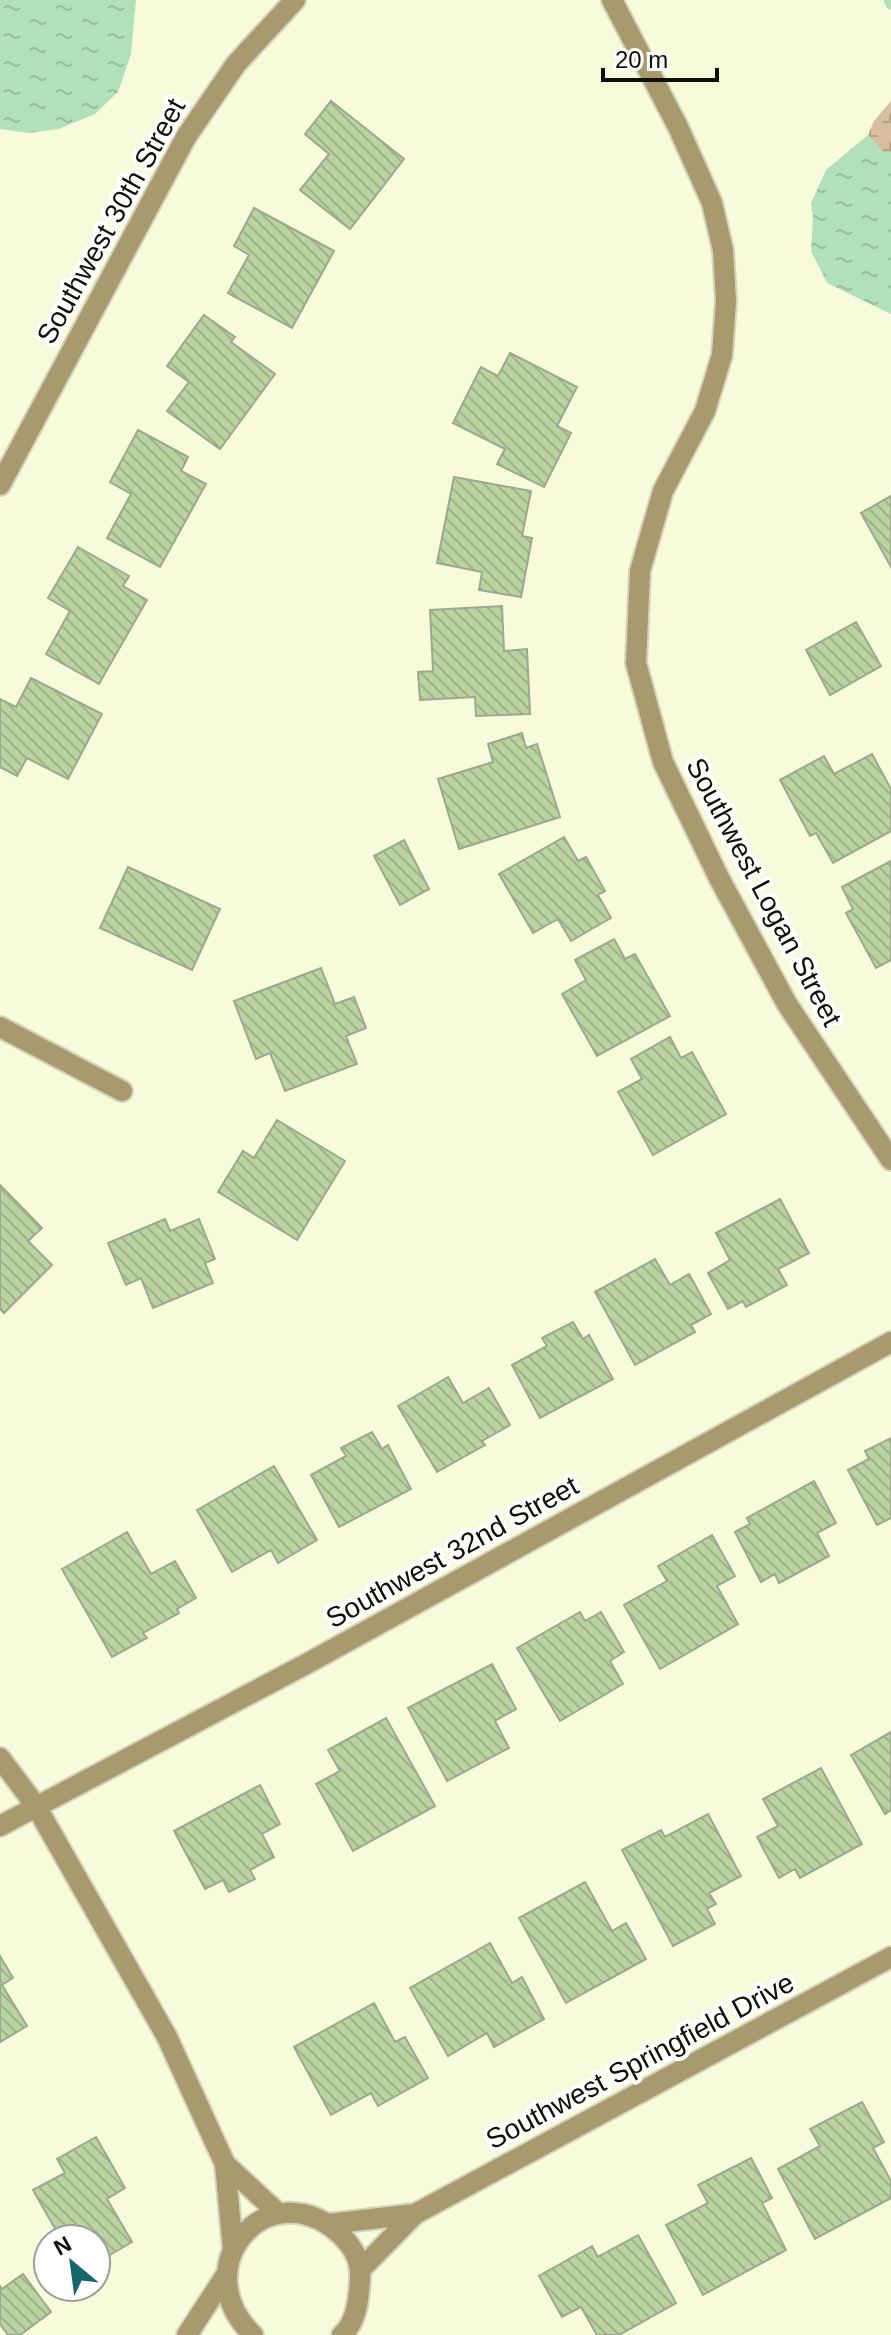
<svg xmlns="http://www.w3.org/2000/svg" width="891" height="2335" viewBox="0 0 891 2335" font-family="Helvetica,sans-serif">
  <defs>
    <pattern id="wetland-marsh" width="20" height="14" patternUnits="userSpaceOnUse" patternTransform="scale(2)"><rect width="20" height="14" fill="#d8bea0"/><path d="M1 5h8M5 5V1M11 12h8M15 12V8" fill="none" stroke="#b8a288"/></pattern>
    <pattern id="water-ripples" width="26" height="14" patternUnits="userSpaceOnUse" patternTransform="scale(2)"><rect width="26" height="14" fill="#b2e0b8"/><path d="M2 4q2-2 4 0t4 0M15 11q2-2 4 0t4 0" fill="none" stroke="#98bf9d"/></pattern>
    <pattern id="building-back-hatch" width="6" height="6" patternUnits="userSpaceOnUse" patternTransform="scale(2)"><rect width="6" height="6" fill="#bad3a1"/><path d="M-1 5l2 2M0 0l6 6M5-1l2 2" fill="none" stroke="#9fb489"/></pattern>
  </defs>
  <rect width="100%" height="100%" fill="#f8fadc"/>
  <path fill="url(#wetland-marsh)" d="M891 101V152H883L868 135 874 121Z"/>
  <path fill="url(#water-ripples)" d="M0 0H136L131 54 118 92 95 114 58 129 29 133 0 129Z
    M868 135 883 152H891V314L827 283 811 251 813 217 811 203 826 170Z"/>
  <g fill="none" stroke-linecap="round" stroke-linejoin="round">
    <path stroke="#b2e0b8" stroke-width="11" d="M889 0 891 4"/>
  </g>
  <path fill="url(#building-back-hatch)" stroke="#9ca98f" stroke-width="2" d="M331 101 404 159 350 229 300 190 329 154 305 134Z
    M254 208 334 251 292 328 228 293 249 255 234 246Z
    M204 315 235 337 231 342 275 374 220 449 167 411 189 382 167 366Z
    M510 353 577 387 557 426 571 433 544 487 497 464 505 449 453 423 481 367 498 376Z
    M138 430 188 457 181 471 206 484 160 567 107 538 131 494 110 482Z
    M454 477 531 491 522 536 532 538 521 597 479 590 482 572 437 563Z
    M891 496V567L861 513Z
    M78 547 129 576 123 586 147 600 99 684 46 654 70 611 48 598Z
    M502 606 504 651 527 649 530 714 476 716 475 697 420 700 418 672 433 671 430 610Z
    M856 622 881 666 830 695 806 650Z
    M31 678 102 714 68 779 27 758 17 776 0 767V699L16 707Z
    M522 733 526 748 537 744 560 817 459 849 438 779 493 762 488 744Z
    M872 754 891 789V831L833 863 816 833 810 836 780 780 824 756 834 774Z
    M564 837 578 861 586 857 605 891 598 895 611 918 571 941 558 919 533 933 499 874Z
    M404 840 429 889 400 905 374 856Z
    M891 861V960L876 968 846 913 853 909 842 887Z
    M128 867 220 909 192 970 100 928Z
    M614 939 625 959 635 954 670 1016 597 1056 562 994 586 980 575 960Z
    M321 968 335 1004 354 997 366 1028 346 1036 357 1064 285 1091 270 1053 256 1059 234 1001Z
    M670 1037 681 1058 692 1052 726 1114 653 1155 618 1092 642 1079 631 1059Z
    M277 1120 345 1161 297 1240 218 1192 243 1151 254 1158Z
    M0 1185 42 1228 28 1241 52 1265 4 1313 0 1309Z
    M780 1199 809 1253 778 1269 787 1285 746 1307 743 1301 728 1309 708 1273 730 1260 716 1233Z
    M165 1219 170 1231 199 1219 215 1259 205 1263 213 1283 153 1308 141 1278 126 1285 108 1243Z
    M655 1259 670 1285 689 1274 711 1314 691 1325 695 1332 635 1365 595 1292Z
    M573 1322 583 1339 589 1335 613 1379 540 1418 512 1365 547 1346 542 1338Z
    M448 1377 463 1403 489 1388 510 1425 482 1441 485 1445 437 1472 398 1406Z
    M372 1432 382 1449 388 1445 411 1489 339 1527 311 1475 346 1456 341 1448Z
    M891 1438V1518L877 1525 848 1470 869 1459 865 1451Z
    M274 1466 317 1540 278 1563 271 1550 232 1572 197 1510Z
    M814 1481 836 1523 817 1533 829 1556 779 1583 775 1574 761 1582 735 1532 750 1524 747 1518Z
    M127 1532 151 1574 175 1561 196 1598 177 1609 179 1613 143 1633 147 1638 112 1657 62 1569Z
    M712 1535 735 1576 717 1586 738 1624 660 1669 624 1605 667 1581 658 1566Z
    M580 1612 585 1621 601 1612 624 1652 610 1661 623 1684 560 1721 517 1648Z
    M492 1664 516 1709 495 1721 509 1748 447 1781 408 1708Z
    M386 1718 435 1806 353 1851 316 1784 340 1771 328 1750Z
    M891 1732V1810L885 1814 851 1755Z
    M821 1768 862 1844 800 1878 795 1869 779 1878 757 1837 778 1826 763 1799Z
    M260 1785 280 1824 262 1834 274 1857 250 1870 255 1879 229 1892 223 1880 205 1889 174 1831Z
    M708 1814 741 1876 709 1893 716 1904 707 1909 715 1924 673 1946 622 1850 661 1830 665 1837Z
    M585 1882 612 1931 626 1923 646 1959 566 2003 519 1918Z
    M490 1943 512 1983 522 1977 544 2019 494 2047 487 2033 448 2056 410 1988Z
    M0 1956 13 1978 2 1985 27 2026 0 2042Z
    M374 2003 395 2042 405 2037 428 2078 378 2106 371 2093 331 2115 294 2047Z
    M862 2102 884 2142 873 2148 891 2181V2198L815 2239 778 2169 820 2146 810 2129Z
    M96 2137 125 2188 107 2199 132 2242 96 2263V2239H61L33 2190 65 2173 57 2159Z
    M751 2158 772 2198 762 2203 786 2250 703 2295 666 2225 708 2203 698 2185Z
    M638 2235 676 2303 619 2335H597L581 2307 562 2317 539 2276 592 2246 598 2257Z
    M23 2274 51 2312 20 2335H8L0 2324V2286L2 2289Z"/>
  <g fill="none" stroke-linecap="round" stroke-linejoin="round">
    <defs>
      <path id="street" d="M612 0 678 127 712 203 723 250 726 301 722 355 705 411 663 491 640 571 636 663 663 762 719 878 787 1004 891 1160
        M0 485 186 137 236 64 295 0
        M0 1027 122 1091
        M0 1758 36 1806 167 2037 225 2164
        M0 1826 308 1663 891 1342
        M415 2214 891 1957
        M328 2224 415 2214 361 2269
        M233 2249 225 2164 279 2214
        M187 2335 226 2275
        M253 2335C183 2267 269 2168 341 2235 353 2247 361 2260 360 2278 359 2297 357 2322 342 2335"/>
    </defs>
    <use href="#street" stroke="#d3d4ba" stroke-width="24"/>
    <use href="#street" stroke="#a8996f" stroke-width="20"/>
  </g>
  <g text-anchor="middle" dominant-baseline="central" stroke-width="8" stroke-linejoin="round" paint-order="stroke">
    <g font-size="28" fill="#0f0f06" stroke="#fff">
      <text transform="translate(111 221) rotate(-61)">Southwest 30th Street</text>
      <text transform="translate(764 892) rotate(62)">Southwest Logan Street</text>
      <text transform="translate(452 1552) rotate(-29)">Southwest 32nd Street</text>
      <text transform="translate(640 2061) rotate(-28)">Southwest Springfield Drive</text>
    </g>
  </g>
  <g transform="translate(72 2263) rotate(331)"><circle r="38" fill="#ffffff" stroke="#9f9f9b" stroke-width="2"/>
  <path d="M0-6L14 30L0 20L-14 30Z" fill="#18656d"/>
  <text y="-12" font-size="22" font-weight="bold" text-anchor="middle" fill="#0f0f06">N</text>
  </g>
  <path d="M603 68v12h114v-12" fill="none" stroke="#0f0f06" stroke-width="4"/>
  <text x="615" y="68" font-size="24" fill="#0f0f06" stroke="#ffffff" stroke-width="6" paint-order="stroke">20 m</text>
</svg>
